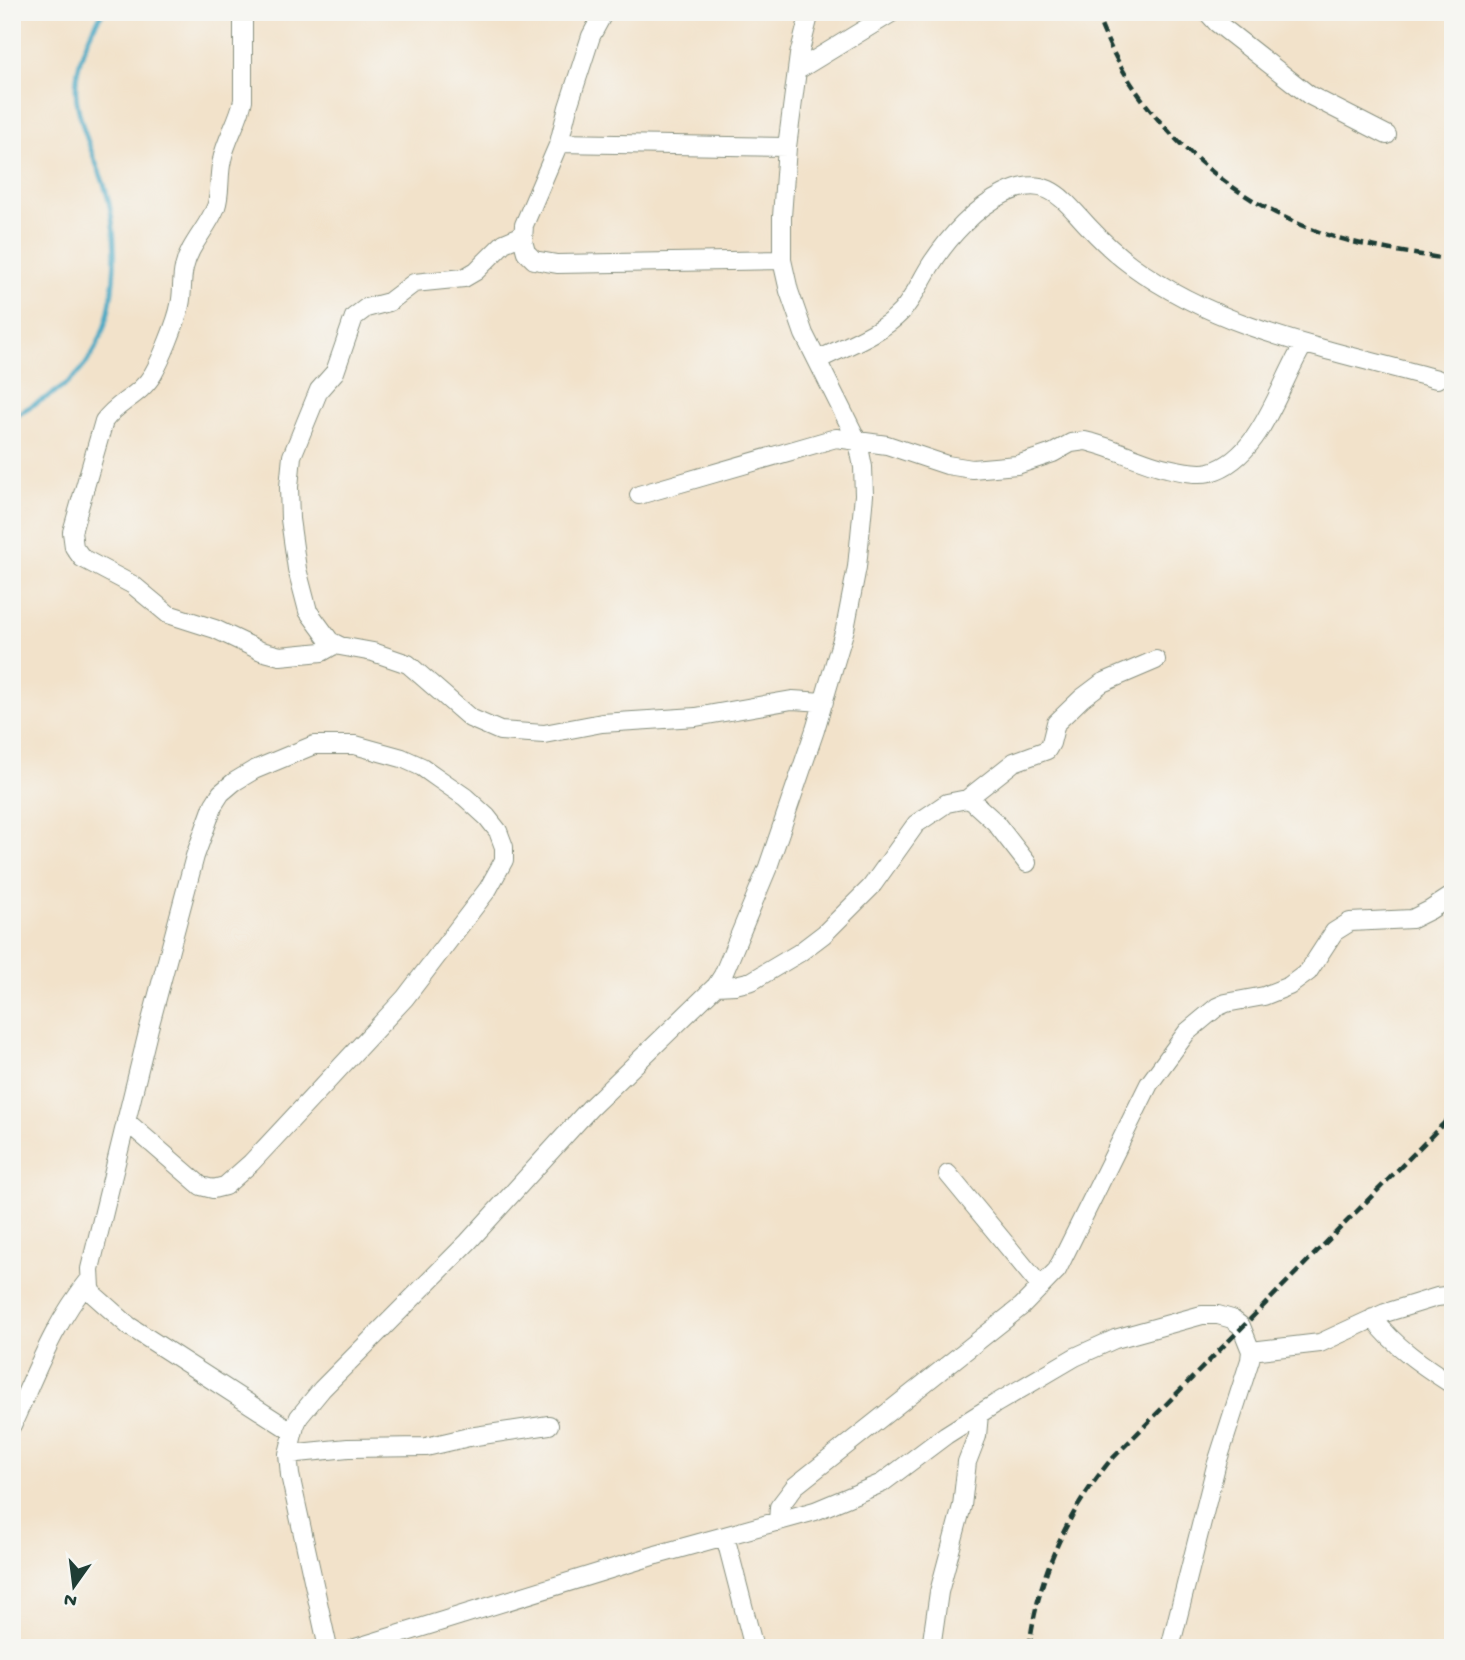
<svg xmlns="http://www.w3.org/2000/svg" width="1465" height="1660" viewBox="0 0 1465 1660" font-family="'Gochi Hand',sans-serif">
  <rect width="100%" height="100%" fill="#f6f6f2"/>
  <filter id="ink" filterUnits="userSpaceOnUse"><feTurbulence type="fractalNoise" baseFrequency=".0143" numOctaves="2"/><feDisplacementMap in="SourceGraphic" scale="14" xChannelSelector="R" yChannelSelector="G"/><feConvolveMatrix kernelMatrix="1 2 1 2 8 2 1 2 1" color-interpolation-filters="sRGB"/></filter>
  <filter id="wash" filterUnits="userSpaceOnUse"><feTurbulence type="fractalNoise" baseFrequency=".00686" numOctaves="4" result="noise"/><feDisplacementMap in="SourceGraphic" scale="28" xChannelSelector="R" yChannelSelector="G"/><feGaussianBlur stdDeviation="1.57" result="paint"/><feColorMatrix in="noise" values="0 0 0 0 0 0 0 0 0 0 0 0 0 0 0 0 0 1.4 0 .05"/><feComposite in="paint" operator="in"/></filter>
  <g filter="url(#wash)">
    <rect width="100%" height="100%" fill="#f2e2ca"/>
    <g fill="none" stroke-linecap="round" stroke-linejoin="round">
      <path stroke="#43a7c3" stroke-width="4.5" d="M12 418C39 399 64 393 85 365 119 320 121 236 104 184 95 159 77 119 76 92 75 65 88 34 103 12
        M12 564 18 582 12 613"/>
    </g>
  </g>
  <g filter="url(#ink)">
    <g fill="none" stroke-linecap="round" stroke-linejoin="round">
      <defs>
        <path id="minor" d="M243 12V100C239 121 226 139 222 160 218 175 221 193 216 207 207 229 189 245 184 268 181 280 183 293 180 305 177 322 161 360 153 374 140 396 117 402 104 421L72 532 74 547 82 558 133 585 168 614 215 629 261 651 280 656 322 652 336 644
          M604 12 591 36 568 107 559 143 524 225 523 241 526 252 534 260 557 264 782 260
          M1207 12 1217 23 1309 95 1387 135
          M798 70 893 12
          M559 143 787 147
          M523 235 504 243 476 271 464 278 414 283 389 302 366 308 354 317 335 372 319 390 292 456 289 487 290 519 297 569 308 611 330 641 340 646 373 652 408 664 470 718 500 731 544 734 602 723 696 717 792 700 824 702
          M818 360C845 346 880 334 901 312 914 298 921 280 932 263 949 237 975 208 1004 194 1046 173 1062 198 1088 226 1101 240 1116 254 1131 265 1221 331 1332 350 1437 379
          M639 495 836 438 887 445 947 465 972 469 1017 465 1053 453 1071 443 1085 441C1114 447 1139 462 1167 468 1180 471 1197 475 1210 472 1261 458 1279 384 1304 344
          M967 799 1014 762 1047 750 1051 743 1056 723 1082 698 1102 683 1156 660
          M716 986 735 985 752 981 799 953 824 934 871 887 916 824 947 803 967 799 973 802 995 822 1027 863
          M126 1121 201 1186 213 1189 225 1186 251 1163 405 998 488 889 504 860V847L498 831 487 817 465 797 439 779 422 767 402 758 355 745H314L254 770 234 782 221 793 214 804 195 856 149 1028 90 1269 91 1288 94 1295 129 1326 293 1432
          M948 1174 1041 1287
          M1373 1318C1395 1347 1422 1365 1453 1385
          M1251 1351 1320 1343 1385 1313 1437 1297 1453 1295
          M12 1425C37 1371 52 1326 90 1279
          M288 1454 348 1448 426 1447 469 1437 549 1425
          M778 1522 779 1507 795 1486 1022 1306 1057 1270 1149 1084 1187 1032 1217 1007 1226 1003 1264 996 1289 986 1308 972 1334 932 1350 922 1412 919 1430 910 1453 895
          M725 1536 754 1648
          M328 1648 290 1475 288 1454 295 1426 299 1417 322 1389 468 1242 590 1108 716 986 723 975 768 867 815 730 845 629 857 567 864 495 863 467 858 442 804 334 789 291 782 260V217L787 147 799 55 810 12
          M355 1648 656 1555 815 1511 882 1483 946 1435 995 1404 1075 1357 1115 1339 1202 1315H1218L1232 1319 1241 1326 1251 1351 1250 1360 1216 1466 1170 1648
          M931 1648 939 1592 962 1506 967 1462 977 1436 979 1414"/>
      </defs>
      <use href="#minor" stroke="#88907f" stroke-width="20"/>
      <use href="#minor" stroke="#fff" stroke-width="18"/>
      <path stroke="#1f3d34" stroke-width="4.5" stroke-dasharray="10 5" stroke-linecap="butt" d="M1096 12C1131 114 1222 198 1322 233 1364 247 1409 253 1453 260
        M1029 1648C1038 1577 1064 1518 1109 1462L1453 1114"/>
    </g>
  </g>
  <rect width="1465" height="1660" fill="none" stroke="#f6f6f2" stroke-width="42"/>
  <g transform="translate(74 1586) rotate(194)" stroke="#f6f6f2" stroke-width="5" paint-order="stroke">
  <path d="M0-5L12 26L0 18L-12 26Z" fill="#1f3d34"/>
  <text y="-10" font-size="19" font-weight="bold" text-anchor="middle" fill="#1f3d34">N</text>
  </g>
</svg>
